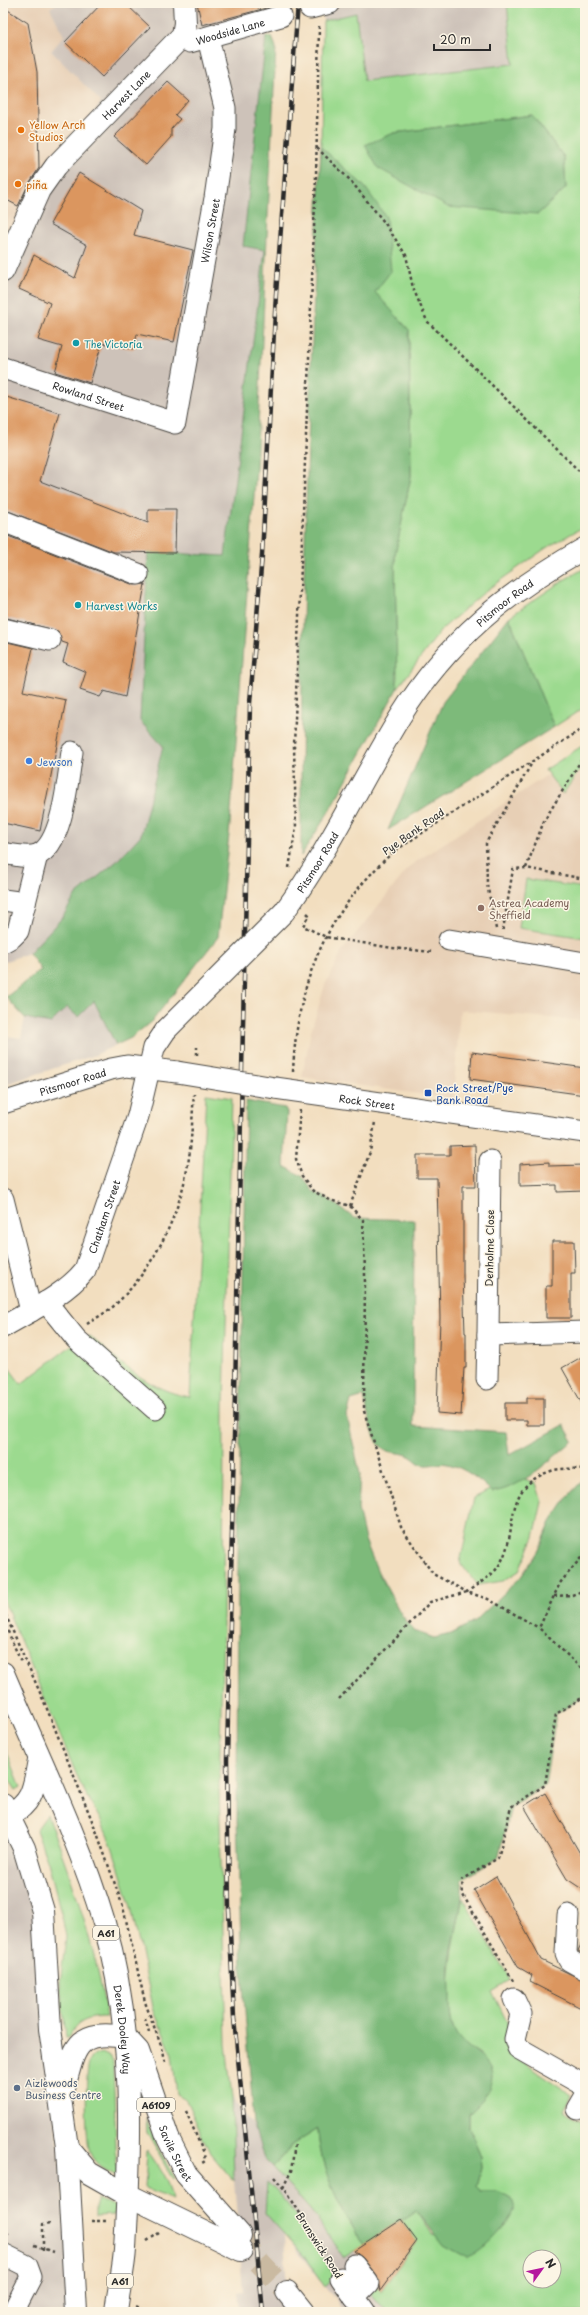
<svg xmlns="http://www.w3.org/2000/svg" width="588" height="2315" viewBox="0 0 588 2315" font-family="'Playpen Sans',sans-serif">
  <rect width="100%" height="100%" fill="#fcf5e5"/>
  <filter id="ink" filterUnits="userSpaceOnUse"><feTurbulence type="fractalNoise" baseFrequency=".025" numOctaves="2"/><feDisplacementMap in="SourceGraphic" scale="8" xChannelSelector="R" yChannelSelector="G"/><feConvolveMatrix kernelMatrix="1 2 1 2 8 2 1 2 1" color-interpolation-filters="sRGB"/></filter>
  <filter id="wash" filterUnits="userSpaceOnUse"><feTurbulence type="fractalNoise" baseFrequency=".012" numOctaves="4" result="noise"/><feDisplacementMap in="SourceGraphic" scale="16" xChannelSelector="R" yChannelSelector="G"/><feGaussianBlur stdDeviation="0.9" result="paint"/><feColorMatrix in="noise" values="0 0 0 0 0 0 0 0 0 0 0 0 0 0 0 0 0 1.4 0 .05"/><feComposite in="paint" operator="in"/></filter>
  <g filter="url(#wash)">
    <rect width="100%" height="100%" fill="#f2debf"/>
    <path fill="#e7cfb5" d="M3 3H57L50 8 65 36 51 51 101 102 39 190 3 271Z
      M585 750V1021L460 1010 453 1099 302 1077 311 1031 325 985 342 951 411 865Z"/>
    <path fill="#cdc2b9" d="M57 3H250L252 12 266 36 243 246 265 250 225 557 140 721 163 746 141 835 115 863 76 895 62 918 29 953 3 962V271L39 190 101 102 51 51 64 36 50 8Z
      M324 3H507L514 64 364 81 356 14 323 21Z
      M94 1001 116 1045 95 1055 3 1085V1048H5L6 1036 21 1038 25 1018 51 1023 67 1007Z
      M3 1805 30 1865 75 2312H3Z
      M232 2097 243 2114 263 2134 273 2167 317 2218 343 2258 401 2220 417 2241 381 2291 388 2312H345L284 2234 288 2312H240L238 2292 243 2291 234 2181Z"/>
    <path fill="#9cda8f" stroke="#64825d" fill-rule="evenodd" d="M507 3H585V526L546 548 488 589 442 629 397 689 395 555 411 476 409 330 374 292 391 271 365 187 321 147 323 21 356 13 364 81 513 64ZM532 115 564 157 566 188 538 214 394 133Z
      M585 568V707L554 727 509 617 562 581Z
      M585 744V762L563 794 545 770Z
      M526 879 585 888V938L519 928Z
      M206 1094 232 1098 224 1403 223 1624 219 1788 226 2044 232 2097 234 2181 210 2153 186 2100 177 2095 172 2054 154 2011 131 1907 112 1846 101 1821 80 1783 3 1599V1360L21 1384 67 1349 90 1336C119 1362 150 1391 190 1397Z
      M516 1476 536 1483 542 1502 534 1537 519 1571 503 1581 478 1585 460 1563 474 1498Z
      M3 1742 21 1787 16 1790 3 1770Z
      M47 1815C73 1881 95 1946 107 2017 90 2017 77 2020 69 2037H66L60 1983 66 1937 63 1921 48 1862 36 1830Z
      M463 1897 510 1980 492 1991 510 2028 514 2056 572 2095 564 2110 581 2122 585 2115V2312H386L369 2292 375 2283 381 2291 417 2241 401 2220 416 2210 432 2234 485 2247 507 2224 496 2192H481L477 2186 482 2167 481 2156 469 2128V2113L487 2094 480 2055C472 2050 463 2045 458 2038 438 2006 456 1933 463 1897ZM530 2257H554V2281H530Z
      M102 2053 110 2057 113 2062 117 2176C106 2171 95 2165 90 2153 86 2142 84 2072 90 2061 92 2056 96 2054 102 2053Z
      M146 2119 159 2151 175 2178 173 2180 147 2133Z
      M318 2129C320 2172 341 2209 364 2245L343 2258 317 2218 273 2167 291 2146Z
      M147 2150C157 2164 170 2182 172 2200L145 2188Z
      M267 2182C296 2209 314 2244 335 2277L325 2286 303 2255 265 2213Z
      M96 2199 115 2206 113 2215 96 2216Z"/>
    <path fill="#7dba7a" stroke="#547252" d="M266 36 272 37 276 47 256 469 230 825 218 937 153 1020 131 1038 116 1045 94 1001 78 1017 67 1007 51 1023 25 1018 6 997 41 970 29 953 62 918 76 895 117 861 141 835 163 746 140 721 148 552 225 556 265 250 243 246Z
      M532 115 564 157 566 188 538 214 448 207 378 168 365 145 394 133Z
      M321 147 365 187 386 217 391 271 375 292 409 330 411 476 395 555 397 689 328 813 301 856C300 620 309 383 321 147Z
      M509 617 554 727 388 830 443 702Z
      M246 1101 285 1108 287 1112 284 1166 302 1176 313 1191 330 1200 354 1218 414 1220 413 1426 506 1432 509 1455 564 1425 573 1441C549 1460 523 1488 492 1492 480 1480 465 1468 448 1464 440 1462 431 1466 424 1465 418 1464 416 1460 411 1457 400 1450 387 1456 378 1443 370 1430 367 1411 364 1396L351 1400 347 1416 360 1474 358 1509 365 1540 378 1572 401 1614 414 1631 434 1638 451 1634 475 1621 520 1578 538 1552 551 1522 568 1496 585 1478V1696L556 1714 545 1785 511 1807 498 1858 462 1880C464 1909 453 1935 450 1964 449 1975 450 1986 450 1997 450 2007 450 2018 453 2027 461 2054 507 2057 487 2093 483 2100 475 2107 469 2113V2128L481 2156 482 2167 477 2186 481 2192H496L512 2199C513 2203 515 2208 514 2211 509 2225 481 2254 467 2258L443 2245 416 2210 364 2245C341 2209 320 2172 318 2129L291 2146 273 2167 264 2158 261 2150 254 2124 242 1974 237 1819 238 1563Z"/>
    <g id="blocks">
      <path fill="#db965f" d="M102 3H125L150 27 102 77 65 42Z
        M197 3H269L270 7 202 25Z
        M3 7 28 23 37 72 39 168 28 185 18 206 3 198Z
        M168 82 188 100 175 115 180 119 171 129V137L146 165 114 137Z
        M79 173 141 211 134 235 193 250 174 342 137 334 134 349 102 343 90 383 55 372 62 347 38 340 50 303 19 289 34 255 75 278 87 245 50 224Z
        M3 396 60 413 40 481 148 523V509H176L175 553 114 552 3 509Z
        M3 534 134 585 145 584 125 697 104 691 100 697 80 690 86 672 63 662 68 644 62 642 58 631 3 617Z
        M3 641 33 648 23 691 66 700 40 831 3 823Z
        M472 1052 585 1068V1095L470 1079Z
        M475 1145 476 1186H463V1276L465 1333H466V1368H464L461 1415 437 1413 440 1318 437 1178H417V1155H450V1146Z
        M549 1162V1166L584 1165V1191L557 1192V1185L520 1186V1164Z
        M552 1241H574L575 1273H571V1318H546V1286H552Z
        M585 1355V1409L562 1368Z
        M527 1398H544V1425H527V1420H505V1403H527Z
        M545 1793 585 1862V1891L567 1879 524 1806Z
        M496 1876 541 1960 585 1981V2010L530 1982 532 1975 518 1967 474 1890Z
        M585 1934V1955L578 1951Z
        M401 2220 417 2241 380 2291 377 2276 363 2258 354 2251Z"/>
    </g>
  </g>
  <g filter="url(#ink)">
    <use href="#blocks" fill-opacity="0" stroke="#494641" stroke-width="1"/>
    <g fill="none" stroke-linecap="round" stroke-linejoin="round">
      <path stroke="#cabaa1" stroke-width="22" stroke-dasharray="22 11" stroke-linecap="butt" d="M240 2235 253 2256 287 2292"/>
      <defs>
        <g id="minor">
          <path d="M310 8 330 3"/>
          <path id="s1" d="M181 37 190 42 281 16"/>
          <path id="s2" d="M3 368 175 423 215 198 225 129V108L208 38"/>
          <path d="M3 521 138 574"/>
          <path d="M3 629 50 640"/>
          <path d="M3 853C13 855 27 858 37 855 63 845 68 777 72 752"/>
          <path d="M3 900 25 903"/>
          <path id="s3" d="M284 912C329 851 360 782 400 717 447 641 507 592 585 548"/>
          <path d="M449 940 585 963"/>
          <path d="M3 942 12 937 18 931 37 855"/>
          <path id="s4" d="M275 1088 585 1132"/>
          <path id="s5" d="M3 1103 111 1069 127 1066 177 1072"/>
          <path d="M490 1161 488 1335 585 1332"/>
          <path d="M3 1199 31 1311"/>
          <path d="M46 1302 76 1339 155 1409"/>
          <path id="s6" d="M3 1327C30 1311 65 1295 85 1270L138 1116 154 1048 166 1030"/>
          <path d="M487 1379 488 1335"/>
          <path d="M568 1915 566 1953 569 1960 585 1969"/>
          <path d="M514 1999 521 2014 515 2039 518 2048 585 2086"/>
          <path d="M578 2109 585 2097"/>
          <path d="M3 2254 27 2266 31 2277 13 2312"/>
          <path d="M341 2278 365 2312"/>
          <path d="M354 2297 368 2283 354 2265"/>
        </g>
        <g id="major">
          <path id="s7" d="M3 271 39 190 56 166 183 35 185 23 184 3"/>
          <path id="s8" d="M125 2037 138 2051 168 2138 186 2174 240 2235"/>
          <path d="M126 2194 241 2250"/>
          <path d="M287 2292 303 2312"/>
        </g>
        <g id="highway">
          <path id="s9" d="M3 1673C37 1754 79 1838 104 1923 135 2029 131 2140 125 2249 124 2270 118 2291 116 2312"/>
          <path d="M3 1805 24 1848 43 1911 50 2029 67 2147 76 2312"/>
          <path d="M9 1815C34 1803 34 1785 39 1760"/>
          <path d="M63 2091C75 2049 74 2029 125 2037"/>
          <path d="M67 2147 89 2173 126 2194"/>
        </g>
      </defs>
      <use href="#minor" stroke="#494641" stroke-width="23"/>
      <use href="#major" stroke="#494641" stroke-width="24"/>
      <use href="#highway" stroke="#494641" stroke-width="24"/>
      <path stroke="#494641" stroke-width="2.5" stroke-dasharray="3 3" stroke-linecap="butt" d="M317 148 350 180 384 222 406 255 413 288 427 321 585 477
        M289 868 296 827 294 746 316 176 319 26
        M526 868 544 821 585 754
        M307 913 309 915 303 926 326 937 392 948 433 952
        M496 929 487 884 486 843 533 761
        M503 930 513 869 526 868 585 879
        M197 1055V1047
        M293 1072C297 981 325 915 393 852L585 727
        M300 1110 296 1159 302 1176 313 1191 330 1200 350 1206 363 1220 365 1271 364 1411 401 1527 433 1574 467 1592C476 1585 491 1577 498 1567 522 1531 498 1489 551 1471 561 1467 575 1470 585 1468
        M350 1206 370 1152 375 1122
        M87 1324C96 1318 107 1312 115 1305 154 1268 179 1217 188 1164 192 1141 192 1117 194 1094
        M585 1553 560 1583 539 1628 585 1672
        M554 1596 572 1595 585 1590
        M3 1609 45 1704 97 1833 123 1907 145 2002 163 2051 165 2062
        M3 1620 21 1662
        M339 1699 430 1602 467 1592 488 1599 539 1628
        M513 1981 463 1895 462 1880 498 1858 511 1807 545 1785 556 1714 585 1696
        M145 2018 149 2032
        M186 2111 204 2154 205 2161 202 2163
        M274 2177 286 2191 330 2261
        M283 2188 291 2171 295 2144
        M91 2221H106
        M3 2231 9 2234
        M147 2241 159 2233
        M34 2245 53 2252
        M43 2250V2224L51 2223
        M136 2306 148 2312"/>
      <use href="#minor" stroke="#fff" stroke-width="21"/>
      <use href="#major" stroke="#fff" stroke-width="22"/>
      <use href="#highway" stroke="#fff" stroke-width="22"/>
      <defs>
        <path id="rail" d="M263 2312 234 2018 229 1910 227 1760 250 703 262 555 276 294 298 3"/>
      </defs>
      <use href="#rail" stroke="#2b2b2b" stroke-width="4.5"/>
      <use href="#rail" stroke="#fcf5e5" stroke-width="3" stroke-dasharray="9" stroke-linecap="butt"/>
      <defs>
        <path id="minor-bridge" d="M166 1030 284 912
          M177 1072 275 1088"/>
      </defs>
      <use href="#minor-bridge" stroke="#494641" stroke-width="23" stroke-linecap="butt"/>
      <use href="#minor-bridge" stroke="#fff" stroke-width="21"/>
    </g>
  </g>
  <g fill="#e8710a" stroke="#fcf5e5" stroke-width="1.5">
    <circle cx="21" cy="130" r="4"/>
    <circle cx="18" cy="184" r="4"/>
  </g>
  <g fill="#0f9aa8" stroke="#fcf5e5" stroke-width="1.5">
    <circle cx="76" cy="343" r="4"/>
    <circle cx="78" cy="605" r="4"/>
  </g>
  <circle fill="#3f7fe0" stroke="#fcf5e5" stroke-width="1.5" cx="29" cy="761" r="4"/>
  <circle fill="#8d6e63" stroke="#fcf5e5" stroke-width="1.5" cx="481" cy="908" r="4"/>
  <rect fill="#1a4fb4" stroke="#fcf5e5" stroke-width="1.5" x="424" y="1089" width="8" height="8" rx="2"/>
  <circle fill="#5c6f8a" stroke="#fcf5e5" stroke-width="1.5" cx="17" cy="2088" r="4"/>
  <g text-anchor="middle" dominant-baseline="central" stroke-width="3" stroke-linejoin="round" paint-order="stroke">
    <g fill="#fcf5e5" stroke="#6a6863" stroke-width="1">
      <rect x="93" y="1926" width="26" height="14" rx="3"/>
      <rect x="137" y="2098" width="38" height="14" rx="3"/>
      <rect x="107" y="2274" width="26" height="14" rx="3"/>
    </g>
    <g font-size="9" font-weight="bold" fill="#2b2b2b">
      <text x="106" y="1933">A61</text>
      <text x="156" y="2105">A6109</text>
      <text x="120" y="2281">A61</text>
    </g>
    <g font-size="10" fill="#2b2b2b" stroke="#fcf5e5">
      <text stroke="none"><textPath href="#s1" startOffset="52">Woodside Lane</textPath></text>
      <text stroke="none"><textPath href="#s7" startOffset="218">Harvest Lane</textPath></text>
      <text stroke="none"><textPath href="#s2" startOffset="376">Wilson Street</textPath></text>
      <text stroke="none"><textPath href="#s2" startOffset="90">Rowland Street</textPath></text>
      <text stroke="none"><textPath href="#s3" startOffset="383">Pitsmoor Road</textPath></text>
      <text transform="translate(413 831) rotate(-35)">Pye Bank Road</text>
      <text stroke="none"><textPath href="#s3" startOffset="60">Pitsmoor Road</textPath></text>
      <text stroke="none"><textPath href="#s5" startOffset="73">Pitsmoor Road</textPath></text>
      <text stroke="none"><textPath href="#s4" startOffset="93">Rock Street</textPath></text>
      <text stroke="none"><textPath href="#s6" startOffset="157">Chatham Street</textPath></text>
      <text transform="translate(489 1248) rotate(-89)">Denholme Close</text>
      <text stroke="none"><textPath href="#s9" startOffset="378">Derek Dooley Way</textPath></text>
      <text stroke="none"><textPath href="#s8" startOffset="128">Savile Street</textPath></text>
      <text transform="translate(320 2245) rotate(57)">Brunswick Road</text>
    </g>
    <g font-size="10" fill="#c56008" stroke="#fcf5e5" text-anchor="start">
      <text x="29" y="124">Yellow Arch<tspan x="29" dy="12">Studios</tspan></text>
      <text x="26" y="184">piña</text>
    </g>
    <g font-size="10" fill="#0d838f" stroke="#fcf5e5" text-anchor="start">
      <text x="84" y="343">The Victoria</text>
      <text x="86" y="605">Harvest Works</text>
    </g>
    <g font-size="10" fill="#366cbe" stroke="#fcf5e5" text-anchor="start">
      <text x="37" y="761">Jewson</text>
    </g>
    <g font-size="10" fill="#785e54" stroke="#fcf5e5" text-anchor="start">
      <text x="489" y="902">Astrea Academy<tspan x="489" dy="12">Sheffield</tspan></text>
    </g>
    <g font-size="10" fill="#164399" stroke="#fcf5e5" text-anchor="start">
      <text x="436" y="1087">Rock Street/Pye<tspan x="436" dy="12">Bank Road</tspan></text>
    </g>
    <g font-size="10" fill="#4e5e75" stroke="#fcf5e5" text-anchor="start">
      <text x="25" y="2082">Aizlewoods<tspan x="25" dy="12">Business Centre</tspan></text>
    </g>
  </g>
  <rect width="588" height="2315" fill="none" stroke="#fcf5e5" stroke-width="16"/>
  <g transform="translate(542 2269) rotate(57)"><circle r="19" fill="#fcf5e5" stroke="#a8a49b"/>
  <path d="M0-3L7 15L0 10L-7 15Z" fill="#b5179e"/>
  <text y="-6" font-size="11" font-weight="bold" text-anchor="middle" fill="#2b2b2b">N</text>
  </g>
  <path d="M434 44v6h56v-6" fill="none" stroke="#2b2b2b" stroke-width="2"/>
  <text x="440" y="44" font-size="12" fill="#2b2b2b" stroke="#fcf5e5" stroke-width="3" paint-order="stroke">20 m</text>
</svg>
